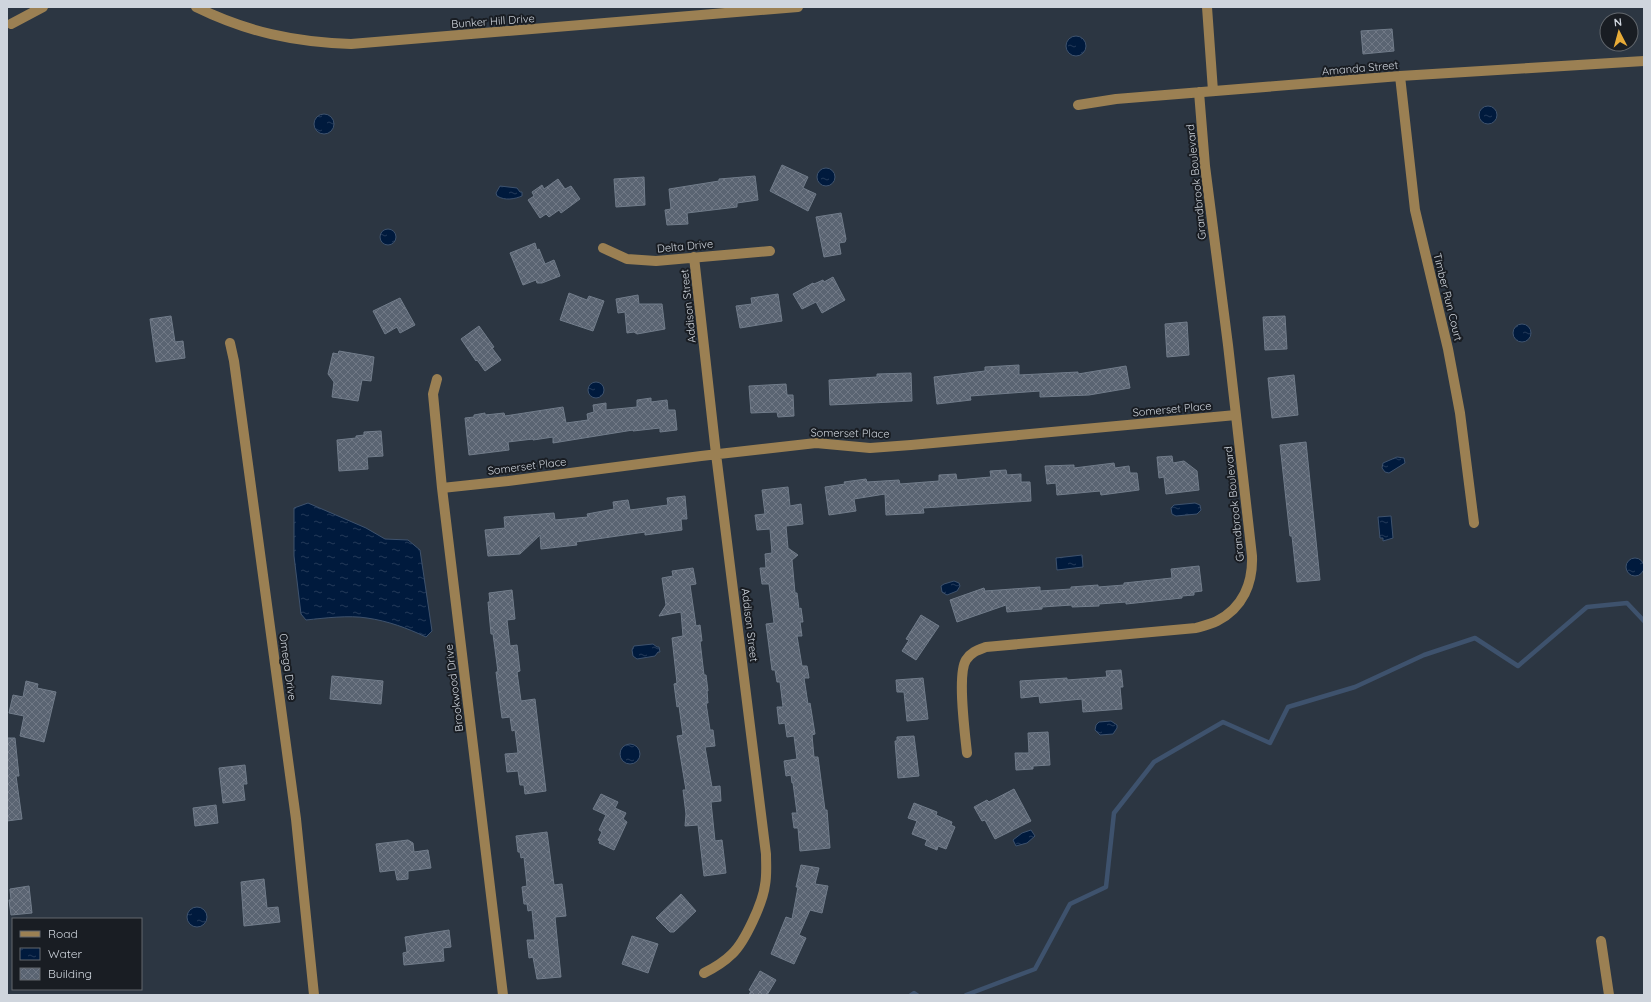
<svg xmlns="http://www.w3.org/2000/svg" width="1651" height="1002" viewBox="0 0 1651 1002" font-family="Quicksand,sans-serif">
  <defs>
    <pattern id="water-ripples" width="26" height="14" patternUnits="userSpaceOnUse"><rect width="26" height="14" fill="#001a3d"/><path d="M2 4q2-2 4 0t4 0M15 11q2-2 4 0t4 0" fill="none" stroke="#243a59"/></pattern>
    <pattern id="building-cross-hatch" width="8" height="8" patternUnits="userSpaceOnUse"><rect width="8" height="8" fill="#5a6472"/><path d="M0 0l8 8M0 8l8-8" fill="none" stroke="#717986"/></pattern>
  </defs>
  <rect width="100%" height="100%" fill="#2c3642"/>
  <path fill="url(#water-ripples)" stroke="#3e526d" d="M1066 46a10 10 0 1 1 20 0a10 10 0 1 1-20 0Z
    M1479 115a9 9 0 1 1 18 0a9 9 0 1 1-18 0Z
    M314 124a10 10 0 1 1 20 0a10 10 0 1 1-20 0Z
    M817 177a9 9 0 1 1 18 0a9 9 0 1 1-18 0Z
    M500 186 517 188 520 192H522V196C515 199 505 201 497 196L496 193Z
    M380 237a8 8 0 1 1 16 0a8 8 0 1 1-16 0Z
    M1513 333a9 9 0 1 1 18 0a9 9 0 1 1-18 0Z
    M588 390a8 8 0 1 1 16 0a8 8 0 1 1-16 0Z
    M1397 457 1404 458 1405 463 1389 473 1385 472 1382 468 1383 463Z
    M308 503 366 528 385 539 408 540 420 550 432 631 426 637C407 628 388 621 367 618 349 615 325 618 306 620L301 614 294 556V508Z
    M1195 503 1200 505 1201 510 1197 514 1176 516 1172 514 1171 508 1174 505Z
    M1391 516 1393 538 1383 541V538H1380L1378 517Z
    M1082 555 1083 567 1057 570 1056 558Z
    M1626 567a9 9 0 1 1 18 0a9 9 0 1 1-18 0Z
    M954 581 959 583 960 586 957 591 947 595 942 592 941 586 944 584Z
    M653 644 657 647H659L660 652H658L655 656 637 659 633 656 632 650 634 646Z
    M1111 721 1117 725V728L1113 734 1100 735 1095 730 1096 725 1099 722Z
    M620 754a10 10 0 1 1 20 0a10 10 0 1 1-20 0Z
    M1031 830 1035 836 1027 843 1016 846 1013 840 1022 833Z
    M187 917a10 10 0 1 1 20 0a10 10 0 1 1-20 0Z"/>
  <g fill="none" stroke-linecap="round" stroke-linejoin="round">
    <path stroke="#3e526d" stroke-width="4.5" d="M911 995 914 993 917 995
      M966 995 1035 969 1070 904 1106 887 1114 813 1154 762 1223 722 1270 743 1288 707 1355 687 1424 655 1475 638 1518 666 1587 607 1627 603 1644 621"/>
  </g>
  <path fill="url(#building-cross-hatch)" stroke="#717c8a" d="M1392 29 1394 51 1363 54 1361 31Z
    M782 165 808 177 803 188 816 194 808 211 770 191Z
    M755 176 758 200 737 203V207L687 213 688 224 667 225 665 210 671 209 669 189 719 181V179Z
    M644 177 645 205 616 207 614 179Z
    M558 179 565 189 571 186 580 199 561 213 559 210 549 217 546 214 540 218 528 200 534 196 532 192 542 185 544 189Z
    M841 213 846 239 845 242 839 243 841 254 824 257 816 217Z
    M535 243 537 250 539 249 545 264 554 260 560 276 542 283H537L536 280 523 285 510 253Z
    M833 277 845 300 822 313 816 302 802 309 793 294 813 283 814 284 823 280 824 282Z
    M569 293 587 300 589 296 604 301 593 331 560 320Z
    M778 294 782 321 740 328 736 306 752 304 751 298Z
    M638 295 639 304H662L665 329 637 334 634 332 627 333 625 312 618 313 616 299Z
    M400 298 415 325 400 333 397 327 385 334 373 311Z
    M171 316 175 342 183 341 185 358 156 362 150 319Z
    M1285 316 1287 349 1265 350 1263 317Z
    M1187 322 1189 355 1167 357 1165 324Z
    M479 326 494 347 492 348 501 360 485 371 477 360 476 361 461 339Z
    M339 351 374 357 371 381 362 380 358 401 332 397 334 382 328 374 333 353 338 354Z
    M1019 365V375L1078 372V374L1126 366 1130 388 1089 395 1040 397V391L970 396 971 400 937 404 934 377 985 371V367Z
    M911 373 912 401 830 405 829 380 877 377V374Z
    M1294 375 1298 415 1272 418 1268 378Z
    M786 384 787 395H793L794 416 778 417 777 412 751 413 749 386Z
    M651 398V402L667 400 668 410H675L677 430 660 432V428L633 431V430L553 443V437L533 440V439L508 442 509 450 469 455 465 418 474 417V415L485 413V415L504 413 505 416 563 407 566 423 588 420 587 414 594 412 593 405 606 403V410L637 407V400Z
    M381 431 383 456 367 457 368 469 339 471 337 440 356 438V436L364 435V432Z
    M1306 442 1320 580 1297 582 1292 536H1290L1280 445Z
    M1172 456 1173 463 1184 461 1197 471 1199 490 1166 494 1164 477 1159 478 1157 457Z
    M1114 463 1115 468 1129 466 1130 473H1137L1139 490 1101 495 1100 491 1057 495 1056 483 1047 484 1045 466 1074 465V468Z
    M1006 470 1007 475 1021 474V482H1030L1031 501 923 508 924 513 886 515 885 494 854 499 856 511 829 515 825 487 845 484 844 482 866 479 867 482 899 480 900 484 939 481V475L956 474 957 480 991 477 990 471Z
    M788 487 790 506 801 504 803 524 786 526 788 548 798 555 792 560 795 593H797L799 609 801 608 803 622H800L802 636H797L802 666H807L809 678H804L808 704 810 703 815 734 812 735 814 757H818L825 810H827L830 848 800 851 798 828H794L792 813H797L793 783H792L791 775 786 776 784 761 797 759 794 736 787 737 785 723 779 724 777 707H783L780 682H777L775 670H772L766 624 774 623 769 584H762L760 568H766L765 554 772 553 770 529 757 530 755 515 765 514 762 490Z
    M685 496 687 519H681L682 530 645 535V532L576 542 577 545 541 549 540 535 520 554 488 556 485 530 505 528 504 517 554 513 555 520 588 517 587 514 614 509 613 502 628 500 630 510 668 505 667 498Z
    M1199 566 1202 591 1194 592V595L1182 596V598L1126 604V602L1099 604V606L1072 607V605L1042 607V609L1007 612 1006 605 957 622 950 600 984 588 985 591 1040 587V591L1071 589V587L1098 585V587L1124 585V583L1172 578 1171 569Z
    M693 568 696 584 690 585 696 626 700 625 702 641H700L704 675H706L708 691H707L708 703H706L710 730H713L715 746 705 747 712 787 720 786 721 801 711 802 715 841 722 840 726 873 704 876 698 825 685 826 686 814 683 790H686L677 736 683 735 679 706 677 707 674 684 677 683 672 638 683 636 681 612 659 616 666 605 662 578 673 576 672 571Z
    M512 590 515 619 507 620 510 646 517 645 520 671 517 672 521 701 535 699 546 791 525 794 524 785H520L518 771 507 772 505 754 518 753 515 730 512 731 510 717 502 718 496 672H498L493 634H491L488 602H490L489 593Z
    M921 615 939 626 916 660 902 651 909 640 906 639Z
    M1121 670 1123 687H1120L1122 709 1083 712 1082 699 1040 703 1039 696 1021 698 1020 681 1067 678V680L1107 677 1106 671Z
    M332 676 383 681 381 704 330 699Z
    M923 678 928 719 907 721 904 692H897L896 680Z
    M26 681 38 684 37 688 56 692 44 742 20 736 24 716 9 713 13 695 23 697Z
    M1048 732 1050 765 1033 766V769L1016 770 1015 753H1029L1028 733Z
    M914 736 919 776 898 778 895 741H897V737Z
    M7 738H15L19 776H16L22 819 7 821Z
    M245 765 247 784H243L245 800 223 803 219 768Z
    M1014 789 1031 821 995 839 985 820 982 821 974 807 987 800 989 802Z
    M601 794 618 802 615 808 626 813 623 819 627 822 614 850 599 843 600 841 598 840 602 832 599 830 606 815 593 809Z
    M914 803 937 812 936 815 952 822 951 825 955 827 946 849 938 846 937 850 925 845 927 840 912 834 917 821 908 818Z
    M216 805 218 823 195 826 193 808Z
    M547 832 554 885 562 884 566 916 555 917 561 977 537 979 533 957 529 958 527 940H535L532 910 528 911 527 904H524L522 887 527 886 524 857 521 858 520 852H518L516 836Z
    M408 840 413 843 414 852 428 850 431 868 408 871V879L397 880 395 870 380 872 376 844Z
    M801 865 819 868 815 884 828 886 822 913 810 910 799 935 806 938 794 964 771 954 786 917 792 919 798 887H796Z
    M264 879 267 908 278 907 280 922 244 926 241 882Z
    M29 886 32 913 11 915 9 900H11L10 889Z
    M681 894 696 911 674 932H670L656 918Z
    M449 930 451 947 443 948 444 961 404 965 403 953 407 952 405 937Z
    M632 936 658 944 648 973 622 964Z
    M760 971 776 980 767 995H749L751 991 749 990Z"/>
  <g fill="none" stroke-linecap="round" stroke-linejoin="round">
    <path stroke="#9b8053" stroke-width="10" d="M196 7C247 32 294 42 351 44L798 7
      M1207 7 1213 91
      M11 24 43 7
      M1400 76 1415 210 1448 349 1460 413 1474 523
      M1078 105 1116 99 1400 76 1644 61
      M603 248 627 259 656 261 770 251
      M694 257 716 454 766 854C766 864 767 875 765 885 763 902 745 942 732 954 724 962 714 968 704 973
      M230 343 234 361 296 819 314 995
      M437 379 433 394 442 488 503 995
      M442 488 508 481 701 456 816 443 870 448 911 445 1236 415
      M967 753C965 734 957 674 966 660 971 652 978 650 986 647L1196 628C1203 626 1211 624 1217 621 1243 608 1253 583 1252 556L1228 345 1205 166 1199 92
      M1601 941 1609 995"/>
  </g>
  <g text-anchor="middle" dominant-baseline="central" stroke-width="4" stroke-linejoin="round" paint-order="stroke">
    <g font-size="11" fill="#cfd5dd" stroke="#191d23">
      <text transform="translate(493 21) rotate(-4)">Bunker Hill Drive</text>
      <text transform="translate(1360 68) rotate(-5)">Amanda Street</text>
      <text transform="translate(1196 182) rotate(-96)">Grandbrook Boulevard</text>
      <text transform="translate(685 246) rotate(-5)">Delta Drive</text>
      <text transform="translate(1448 297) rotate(76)">Timber Run Court</text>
      <text transform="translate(688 306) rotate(-96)">Addison Street</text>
      <text transform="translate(1172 409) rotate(-5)">Somerset Place</text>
      <text transform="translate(850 433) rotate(1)">Somerset Place</text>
      <text transform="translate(527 466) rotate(-7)">Somerset Place</text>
      <text transform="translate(1234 504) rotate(-96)">Grandbrook Boulevard</text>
      <text transform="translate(750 625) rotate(83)">Addison Street</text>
      <text transform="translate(288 667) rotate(82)">Omega Drive</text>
      <text transform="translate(454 688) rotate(-97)">Brookwood Drive</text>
    </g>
  </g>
  <rect width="1651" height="1002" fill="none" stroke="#cfd5dd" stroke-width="16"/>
  <rect x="12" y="918" width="130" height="72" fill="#191d23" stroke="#62676d"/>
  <rect x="20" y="931" width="20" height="6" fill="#9b8053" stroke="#62676d"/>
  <text x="48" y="938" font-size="12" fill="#cfd5dd">Road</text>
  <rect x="20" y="948" width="20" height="12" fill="url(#water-ripples)" stroke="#62676d"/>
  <text x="48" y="958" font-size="12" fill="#cfd5dd">Water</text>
  <rect x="20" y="968" width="20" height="12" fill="url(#building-cross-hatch)" stroke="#62676d"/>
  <text x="48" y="978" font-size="12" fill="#cfd5dd">Building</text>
  <g transform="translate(1619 32) rotate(354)"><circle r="19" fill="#191d23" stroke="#62676d"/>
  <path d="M0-3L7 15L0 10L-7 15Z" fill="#e8ab37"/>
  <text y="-6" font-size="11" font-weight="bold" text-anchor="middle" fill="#cfd5dd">N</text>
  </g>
</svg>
